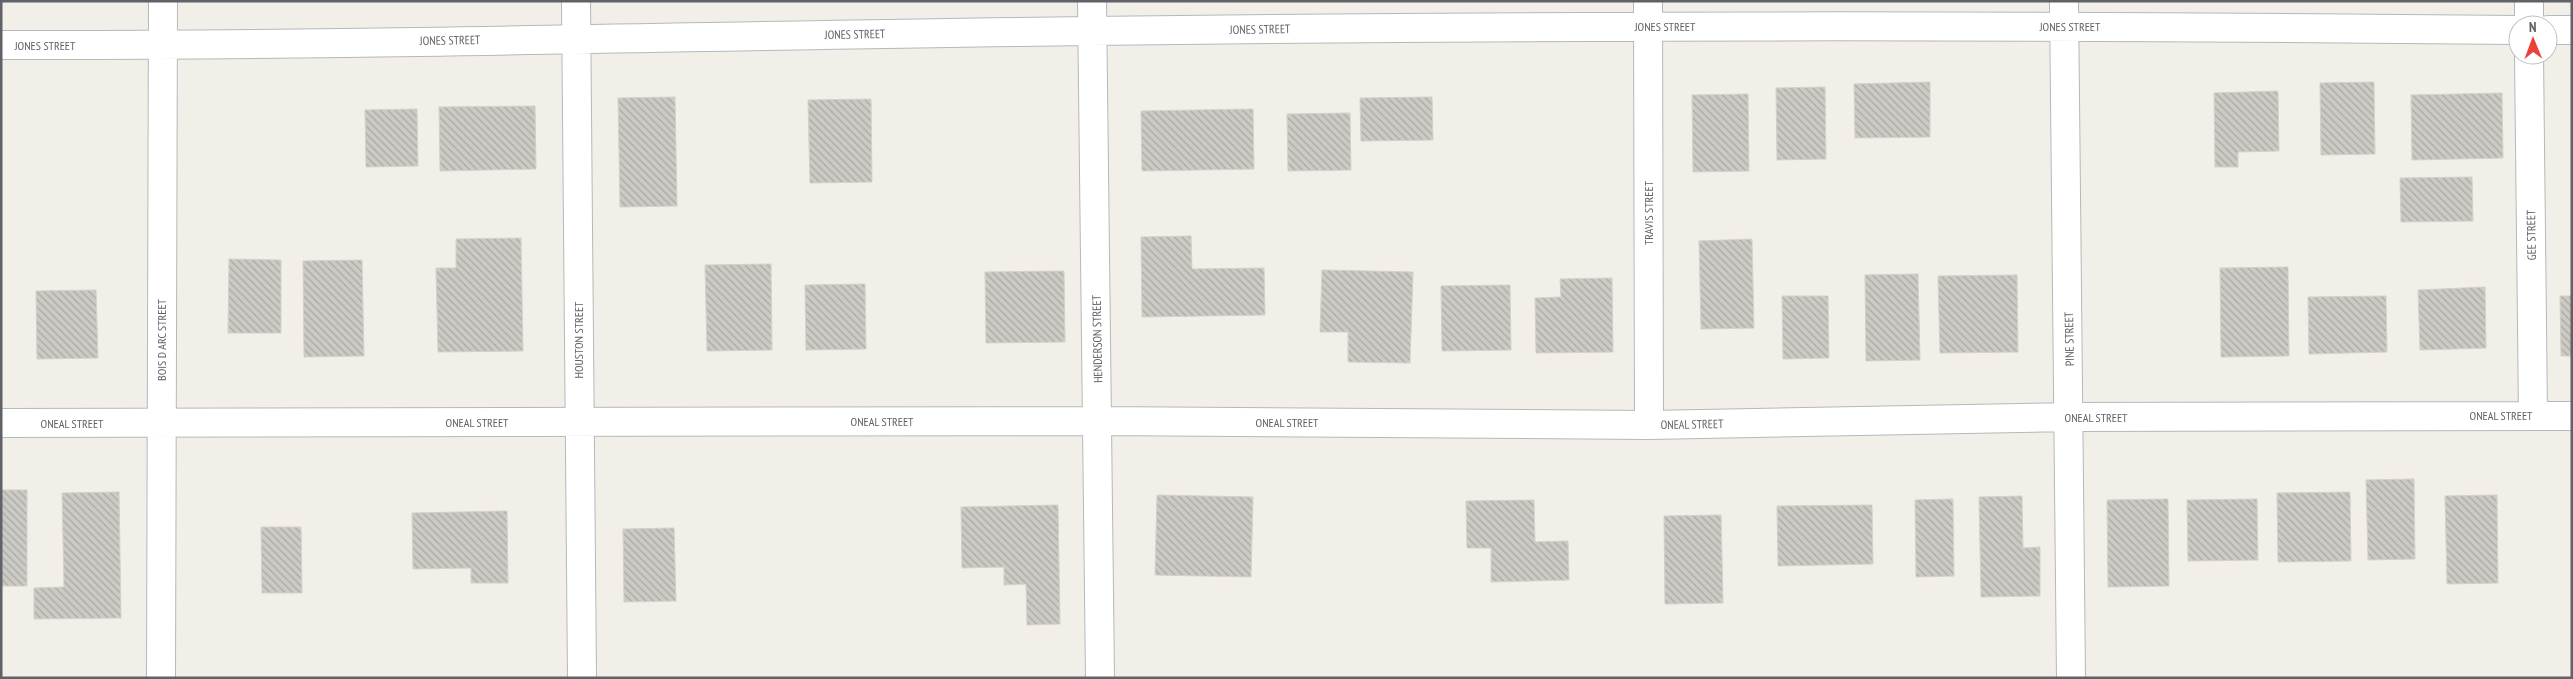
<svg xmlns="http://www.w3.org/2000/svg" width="2573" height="679" viewBox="0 0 2573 679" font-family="'PT Sans Narrow',sans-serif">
  <defs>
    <pattern id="building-back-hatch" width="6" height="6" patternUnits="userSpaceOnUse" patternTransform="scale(1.25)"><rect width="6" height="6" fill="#cccac5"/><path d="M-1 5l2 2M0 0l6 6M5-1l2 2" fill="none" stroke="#a9a8a4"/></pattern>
  </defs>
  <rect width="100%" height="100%" fill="#f1efe8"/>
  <path fill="url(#building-back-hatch)" stroke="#d6d1c6" d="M1930 82V137L1855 138 1854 84Z
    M2374 82 2375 154 2321 155 2320 83Z
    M1825 87 1826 159 1777 160 1776 88Z
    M2278 91 2279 151 2238 152V167H2215L2214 93Z
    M2502 93 2503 158 2412 160 2411 95Z
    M1748 94 1749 171 1693 172 1692 95Z
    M675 97 677 206 620 207 618 98Z
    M1432 97 1433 140 1361 141 1360 98Z
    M871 99 872 182 810 183 808 100Z
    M535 106 536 169 440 171 439 107Z
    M417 109 418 166 366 167 365 110Z
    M1253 109 1254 169 1142 171 1141 111Z
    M1350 113 1351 170 1288 171 1287 114Z
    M2472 177 2473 221 2401 222 2400 178Z
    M1191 236 1192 269 1264 268 1265 315 1142 317 1141 237Z
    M521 238 523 351 438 352 436 268H456V239Z
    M1752 239 1754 328 1701 329 1699 241Z
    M229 259 281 260V333H228Z
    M362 260 364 356 304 357 303 261Z
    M771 264 772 350 707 351 705 265Z
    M2288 267 2289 356 2221 357 2220 268Z
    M1322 270 1413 272 1410 363 1348 362V332H1320Z
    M1064 271 1065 342 986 343 985 272Z
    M1918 274 1920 360 1866 361 1865 275Z
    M2017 275 2018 352 1940 353 1938 276Z
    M1612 278 1613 352 1536 353 1535 298 1561 297 1560 279Z
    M865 284 866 349 806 350 805 285Z
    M1510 285 1511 350 1442 351 1441 286Z
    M2485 287 2486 348 2420 350 2418 290Z
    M96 290 98 358 37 359 36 291Z
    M1782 296H1828L1829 358 1783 359Z
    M2386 296 2387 352 2309 354 2308 297Z
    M2560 296H2572V356H2561Z
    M2414 479 2415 559 2368 560 2366 480Z
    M1 490H27V586H1Z
    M119 492 121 618 34 619V588L64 587 62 493Z
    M2350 492 2351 561 2278 562 2277 493Z
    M1157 495 1253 497 1251 577 1155 575Z
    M2497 495 2498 583 2447 584 2445 496Z
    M2022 496 2023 548 2040 547V596L1981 597 1979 497Z
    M1953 499 1954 576 1916 577 1915 500Z
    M2168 499 2169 586 2108 587 2107 500Z
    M2257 499 2258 560 2188 561 2187 500Z
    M1534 500 1535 542 1568 541 1569 580 1491 582V548H1467L1466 501Z
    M1058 505 1060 624 1027 625 1026 584 1004 585V567L962 568 961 507Z
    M1872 505 1873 564 1778 566 1777 506Z
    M507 511 508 583H471V568L413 569 412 513Z
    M1721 515 1723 603 1665 604 1664 516Z
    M261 527H301L302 593H262Z
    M674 528 676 601 624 602 623 529Z"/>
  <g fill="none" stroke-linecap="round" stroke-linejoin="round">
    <defs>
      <path id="street" d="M576 1 582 678
        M1092 1 1100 678
        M1648 1 1649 425
        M2064 1 2071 678
        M2529 1V25
        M2548 30H2572
        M1 45C364 46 726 35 1089 31 1565 25 2042 25 2518 30
        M2529 55 2533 415
        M1 423 1099 421 1649 425 2070 417 2572 416
        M161 678 163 1"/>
    </defs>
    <use href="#street" stroke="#b5b8bc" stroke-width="30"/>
    <use href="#street" stroke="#fff" stroke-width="28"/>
  </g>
  <g text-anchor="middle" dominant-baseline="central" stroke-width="5" stroke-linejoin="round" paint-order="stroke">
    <g font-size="12" fill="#5f6368" stroke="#fff">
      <text x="1665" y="26">JONES STREET</text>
      <text x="2070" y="26">JONES STREET</text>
      <text transform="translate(1260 29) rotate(-1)">JONES STREET</text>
      <text transform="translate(855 34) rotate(-1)">JONES STREET</text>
      <text transform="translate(450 40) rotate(-1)">JONES STREET</text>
      <text x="45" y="45">JONES STREET</text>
      <text transform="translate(1648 213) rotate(-90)">TRAVIS STREET</text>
      <text transform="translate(2531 235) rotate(-91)">GEE STREET</text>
      <text transform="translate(1097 339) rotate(-91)">HENDERSON STREET</text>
      <text transform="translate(2069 339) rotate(-91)">PINE STREET</text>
      <text transform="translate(161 340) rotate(-90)">BOIS D ARC STREET</text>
      <text transform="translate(578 340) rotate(-90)">HOUSTON STREET</text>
      <text x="2501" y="415">ONEAL STREET</text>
      <text x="2096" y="417">ONEAL STREET</text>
      <text x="882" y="421">ONEAL STREET</text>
      <text x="477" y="422">ONEAL STREET</text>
      <text x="1287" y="422">ONEAL STREET</text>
      <text x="72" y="423">ONEAL STREET</text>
      <text transform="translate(1692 424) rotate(-1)">ONEAL STREET</text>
    </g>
  </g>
  <rect width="2573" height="679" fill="none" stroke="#5f6368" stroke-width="5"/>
  <g transform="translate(2533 40) rotate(359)"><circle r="24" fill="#ffffff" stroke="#bfc1c3"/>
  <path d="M0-4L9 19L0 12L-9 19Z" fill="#ea4335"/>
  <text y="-8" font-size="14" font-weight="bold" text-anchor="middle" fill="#5f6368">N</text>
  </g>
</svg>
